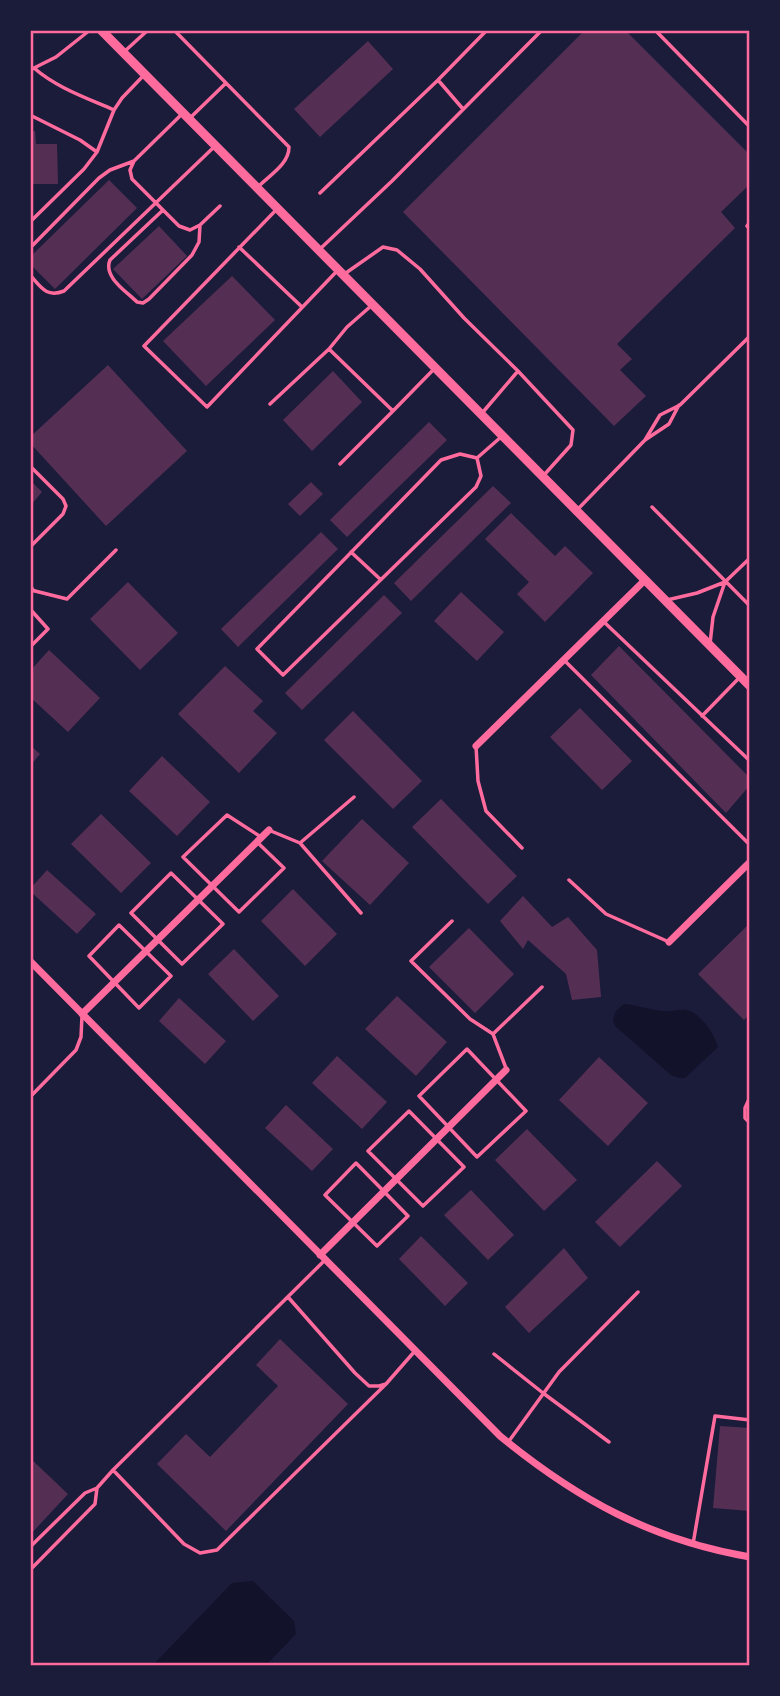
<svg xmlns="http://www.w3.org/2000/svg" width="780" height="1696" viewBox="0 0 780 1696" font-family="Jost,sans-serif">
  <rect width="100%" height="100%" fill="#1b1b3a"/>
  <path fill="#12122b" d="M624 1004C637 1005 650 1010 663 1011 671 1012 679 1009 686 1010 700 1012 715 1035 718 1047L685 1078H679L671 1075 615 1026 613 1019 616 1011Z
    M253 1581 294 1621 296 1634 265 1666H152L232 1583Z"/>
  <path fill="#542f53" d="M585 30H625L750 155V184L721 212 735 228 617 344 632 359 620 370 646 396 614 426 403 212Z
    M368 41 393 69 320 137 294 109Z
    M30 131H35L36 144H57L58 184H30Z
    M109 180 137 208 55 289 30 264V257Z
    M159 226 187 256 142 299 113 269Z
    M232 276 275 320 206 386 163 341Z
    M108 365 187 451 106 526 30 443V437Z
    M333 371 362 402 312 451 283 420Z
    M429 422 447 440 347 537 330 520Z
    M30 480 42 492 30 506Z
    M311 482 323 494 300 516 288 504Z
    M493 486 511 503 411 601 394 583Z
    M511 513 555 556 565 546 593 573 545 622 517 594 529 582 485 539Z
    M321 532 338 549 238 647 221 629Z
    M128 582 178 633 140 670 90 619Z
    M461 592 504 632 477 661 434 621Z
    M384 595 402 613 302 710 285 693Z
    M619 646 750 778V785L726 813 591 675Z
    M49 650 100 698 68 732 30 697V671Z
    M225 666 263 701 253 711 277 733 239 773 178 714Z
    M580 708 632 761 602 790 550 737Z
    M353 711 422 781 393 809 324 740Z
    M30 745 40 754 30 766Z
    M162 756 210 802 177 836 129 791Z
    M441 799 517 876 488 904 412 827Z
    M101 814 151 863 121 893 71 844Z
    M362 819 409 863 370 905 322 861Z
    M47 870 96 914 77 934 30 891V889Z
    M293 889 337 934 305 966 261 921Z
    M523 896 552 927 568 917 597 950 601 997 572 1000 566 974 528 940 523 949 500 921Z
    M747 926 750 929V1014L744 1020 698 974Z
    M469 928 514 974 475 1013 429 967Z
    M234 949 279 996 253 1021 208 974Z
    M397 996 447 1042 416 1076 365 1029Z
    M179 998 226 1041 205 1064 159 1021Z
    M337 1056 387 1102 362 1129 312 1083Z
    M599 1057 648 1103 608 1146 559 1100Z
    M286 1105 333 1149 312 1171 265 1128Z
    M527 1129 577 1180 544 1211 495 1160Z
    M657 1161 682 1186 620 1247 595 1222Z
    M471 1190 514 1235 488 1260 444 1215Z
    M421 1236 468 1283 445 1306 399 1259Z
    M564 1248 588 1278 529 1333 505 1307Z
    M280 1339 348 1404 226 1531 157 1464 186 1434 210 1457 278 1386 256 1365Z
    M720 1426 750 1428V1511L713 1508Z
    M30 1458 68 1494 30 1535Z"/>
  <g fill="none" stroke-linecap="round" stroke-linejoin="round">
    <path stroke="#ff6b9d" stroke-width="3.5" d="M174 30 226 83 191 117
      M655 30 750 127
      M125 51 148 30
      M34 68C57 88 87 98 114 110
      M30 70 56 57 90 30
      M438 80 463 109
      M226 83 289 147C289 164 270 175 259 186
      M182 114 134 161 130 170 132 179 179 226 190 230 200 225 220 206
      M30 115 80 140 97 152 114 110 122 98 145 74
      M320 193 438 80 487 30
      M163 210 110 260C103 277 126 291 137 302L143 303 149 299 192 255 199 242 200 225
      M276 210 144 346 207 407 337 271
      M30 222 84 169 97 152
      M750 222 747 226 750 229
      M239 247 302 307
      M30 248 99 178 110 170 134 161
      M320 249 392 181 542 30
      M30 275C41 287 46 298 64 291L214 147
      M343 275 383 247 397 250 420 269 464 318 518 371 573 430 571 445 544 475
      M371 306 347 327 329 349 393 411 435 368
      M270 404 329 349
      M483 412 518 371
      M645 440 660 415 680 405 750 336
      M477 458 481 476 476 487 283 675 257 649 441 460 460 454 477 458 501 437
      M340 464 393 411
      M30 466 63 499 66 506 63 514 30 547
      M652 507 750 606
      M578 509 645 440 669 424 679 405
      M351 552 380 579
      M30 586 31 590 67 599 116 550
      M667 600 697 593 725 582 750 558
      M30 609 48 629 30 647
      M603 621 750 761
      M710 644 713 617 725 582
      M565 661 750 845
      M702 716 740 677
      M476 746 478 781 486 811 522 848
      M271 831 300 843 361 913
      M257 842 284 868 239 912 183 857 227 815 261 837
      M300 843 354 797
      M171 873 223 924 182 964 131 913Z
      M569 880 606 914 669 942
      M452 921 411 961 470 1019 493 1034
      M119 925 171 976 139 1008 89 956Z
      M467 1049 526 1111 477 1157 419 1096Z
      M506 1068 493 1034 542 987
      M30 1097 76 1050 81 1037 82 1016
      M750 1097 745 1108V1118L750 1123
      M409 1111 464 1167 423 1206 368 1151Z
      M356 1163 408 1216 377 1246 325 1195Z
      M288 1297 355 1373 369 1386H379L386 1384 414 1352
      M494 1354 543 1393 609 1442
      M509 1441 559 1372 638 1292
      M113 1470 184 1544 200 1553 217 1550 386 1384
      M693 1544 715 1416 750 1420
      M30 1547 85 1493 97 1488 113 1470 325 1260
      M30 1570 95 1504 97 1488"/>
    <path stroke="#ff6b9d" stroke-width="7" d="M30 591 31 590
      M476 746 645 580
      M669 942 750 862
      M30 961 500 1436C577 1499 651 1540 750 1557
      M82 1014 269 830
      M320 1255 506 1070"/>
    <path stroke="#ff6b9d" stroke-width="9" d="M101 30 750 686"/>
  </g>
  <rect width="780" height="1696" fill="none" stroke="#1b1b3a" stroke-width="63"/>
  <rect x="32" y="32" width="716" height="1632" fill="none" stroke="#ff6b9d" stroke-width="2.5"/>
</svg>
